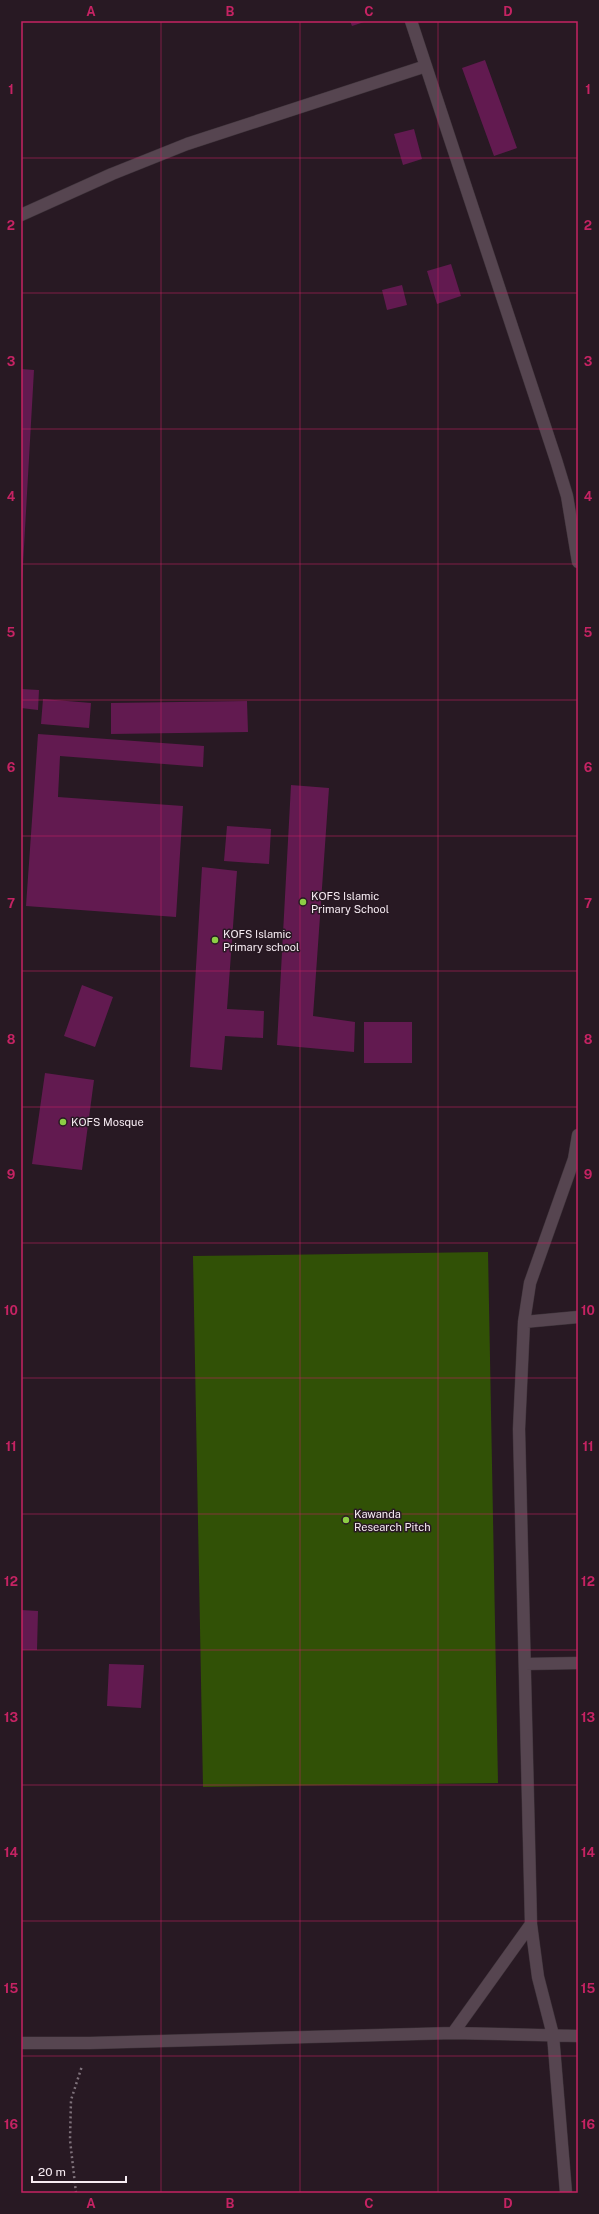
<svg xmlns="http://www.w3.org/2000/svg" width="599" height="2214" viewBox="0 0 599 2214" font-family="'Public Sans',sans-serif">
  <rect width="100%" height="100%" fill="#281923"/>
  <path fill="#315106" d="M488 1252 498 1783 203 1787 193 1256Z"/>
  <path fill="#621a50" d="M350 21H367L352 26Z
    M485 60 517 148 494 156 462 68Z
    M414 129 422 159 403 165 394 134Z
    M451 264 461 296 437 304 427 271Z
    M402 285 407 305 387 310 382 290Z
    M21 369 34 370 22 582H21Z
    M21 689 39 690 38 710 21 708Z
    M43 699 91 703 89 728 41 724Z
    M247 701 248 732 111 734V703Z
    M38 734 204 746 203 767 60 756 58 797 183 806 176 917 26 906Z
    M291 785 329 788 313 1016 355 1022 354 1052 277 1045Z
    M227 826 271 829 269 864 224 861Z
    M202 867 237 871 227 1009 264 1011 263 1038 225 1036 222 1070 190 1067Z
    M82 985 113 997 95 1047 64 1036Z
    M364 1022H412V1063H364Z
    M45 1073 94 1080 82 1170 32 1164Z
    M21 1610 38 1611 37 1650H21Z
    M109 1664 144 1665 141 1708 107 1706Z"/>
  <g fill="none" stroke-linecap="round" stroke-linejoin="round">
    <defs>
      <path id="minor" d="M411 21 556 460 567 496 578 562
        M21 215 112 174 187 144 426 66
        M524 1322 578 1317
        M525 1664 578 1663
        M453 2033 531 1924
        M21 2043H90L453 2033 578 2036
        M566 2193 553 2035 538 1977 531 1924 519 1429 524 1322 530 1283 574 1159 578 1135"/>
    </defs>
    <use href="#minor" stroke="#3e333a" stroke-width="13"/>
    <path stroke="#7f727b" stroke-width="2.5" stroke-dasharray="2 3" stroke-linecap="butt" d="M76 2193 70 2140 71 2100 82 2066"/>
    <use href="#minor" stroke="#564550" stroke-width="12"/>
  </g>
  <path fill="none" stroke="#c52363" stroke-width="1" stroke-opacity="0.55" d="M161 21V2193M300 21V2193M438 21V2193M21 158H578M21 293H578M21 429H578M21 564H578M21 700H578M21 836H578M21 971H578M21 1107H578M21 1243H578M21 1378H578M21 1514H578M21 1650H578M21 1785H578M21 1921H578M21 2056H578"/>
  <g fill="#8cce45" stroke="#281923" stroke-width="1.5">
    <circle cx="303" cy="902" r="4"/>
    <circle cx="215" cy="940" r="4"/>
    <circle cx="63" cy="1122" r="4"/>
    <circle cx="346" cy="1520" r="4"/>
  </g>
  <g text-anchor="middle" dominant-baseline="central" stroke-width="3" stroke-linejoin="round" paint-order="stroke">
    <g font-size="11" fill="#f7ecf3" stroke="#281923" text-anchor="start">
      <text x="311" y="896">KOFS Islamic<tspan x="311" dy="13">Primary School</tspan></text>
      <text x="223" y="934">KOFS Islamic<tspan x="223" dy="13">Primary school</tspan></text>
      <text x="71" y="1122">KOFS Mosque</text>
      <text x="354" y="1514">Kawanda<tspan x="354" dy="13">Research Pitch</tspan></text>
    </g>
  </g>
  <rect width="599" height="2214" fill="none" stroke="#281923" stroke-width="44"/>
  <path d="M32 2176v6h94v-6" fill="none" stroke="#f7ecf3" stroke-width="2"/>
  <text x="38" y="2176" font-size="12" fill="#f7ecf3" stroke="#281923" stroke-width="3" paint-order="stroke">20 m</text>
  <rect x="22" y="22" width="555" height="2170" fill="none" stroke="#c52363" stroke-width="1.5"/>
  <g font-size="13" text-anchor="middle" font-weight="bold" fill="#c52363">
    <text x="91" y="16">A</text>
    <text x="230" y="16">B</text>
    <text x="369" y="16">C</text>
    <text x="508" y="16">D</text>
    <text x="11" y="94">1</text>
    <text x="588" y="94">1</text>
    <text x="11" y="230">2</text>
    <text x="588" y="230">2</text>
    <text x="11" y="366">3</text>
    <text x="588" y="366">3</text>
    <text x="11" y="501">4</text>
    <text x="588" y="501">4</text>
    <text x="11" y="637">5</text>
    <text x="588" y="637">5</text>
    <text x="11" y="772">6</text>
    <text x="588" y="772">6</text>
    <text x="11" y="908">7</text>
    <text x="588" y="908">7</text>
    <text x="11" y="1044">8</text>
    <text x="588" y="1044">8</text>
    <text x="11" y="1179">9</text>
    <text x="588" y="1179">9</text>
    <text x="11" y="1315">10</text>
    <text x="588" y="1315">10</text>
    <text x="11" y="1451">11</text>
    <text x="588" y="1451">11</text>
    <text x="11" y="1586">12</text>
    <text x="588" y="1586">12</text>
    <text x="11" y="1722">13</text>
    <text x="588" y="1722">13</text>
    <text x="11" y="1857">14</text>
    <text x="588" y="1857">14</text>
    <text x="11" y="1993">15</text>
    <text x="588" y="1993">15</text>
    <text x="11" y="2129">16</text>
    <text x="588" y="2129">16</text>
    <text x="91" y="2208">A</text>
    <text x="230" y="2208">B</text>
    <text x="369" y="2208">C</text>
    <text x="508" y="2208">D</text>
  </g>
</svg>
